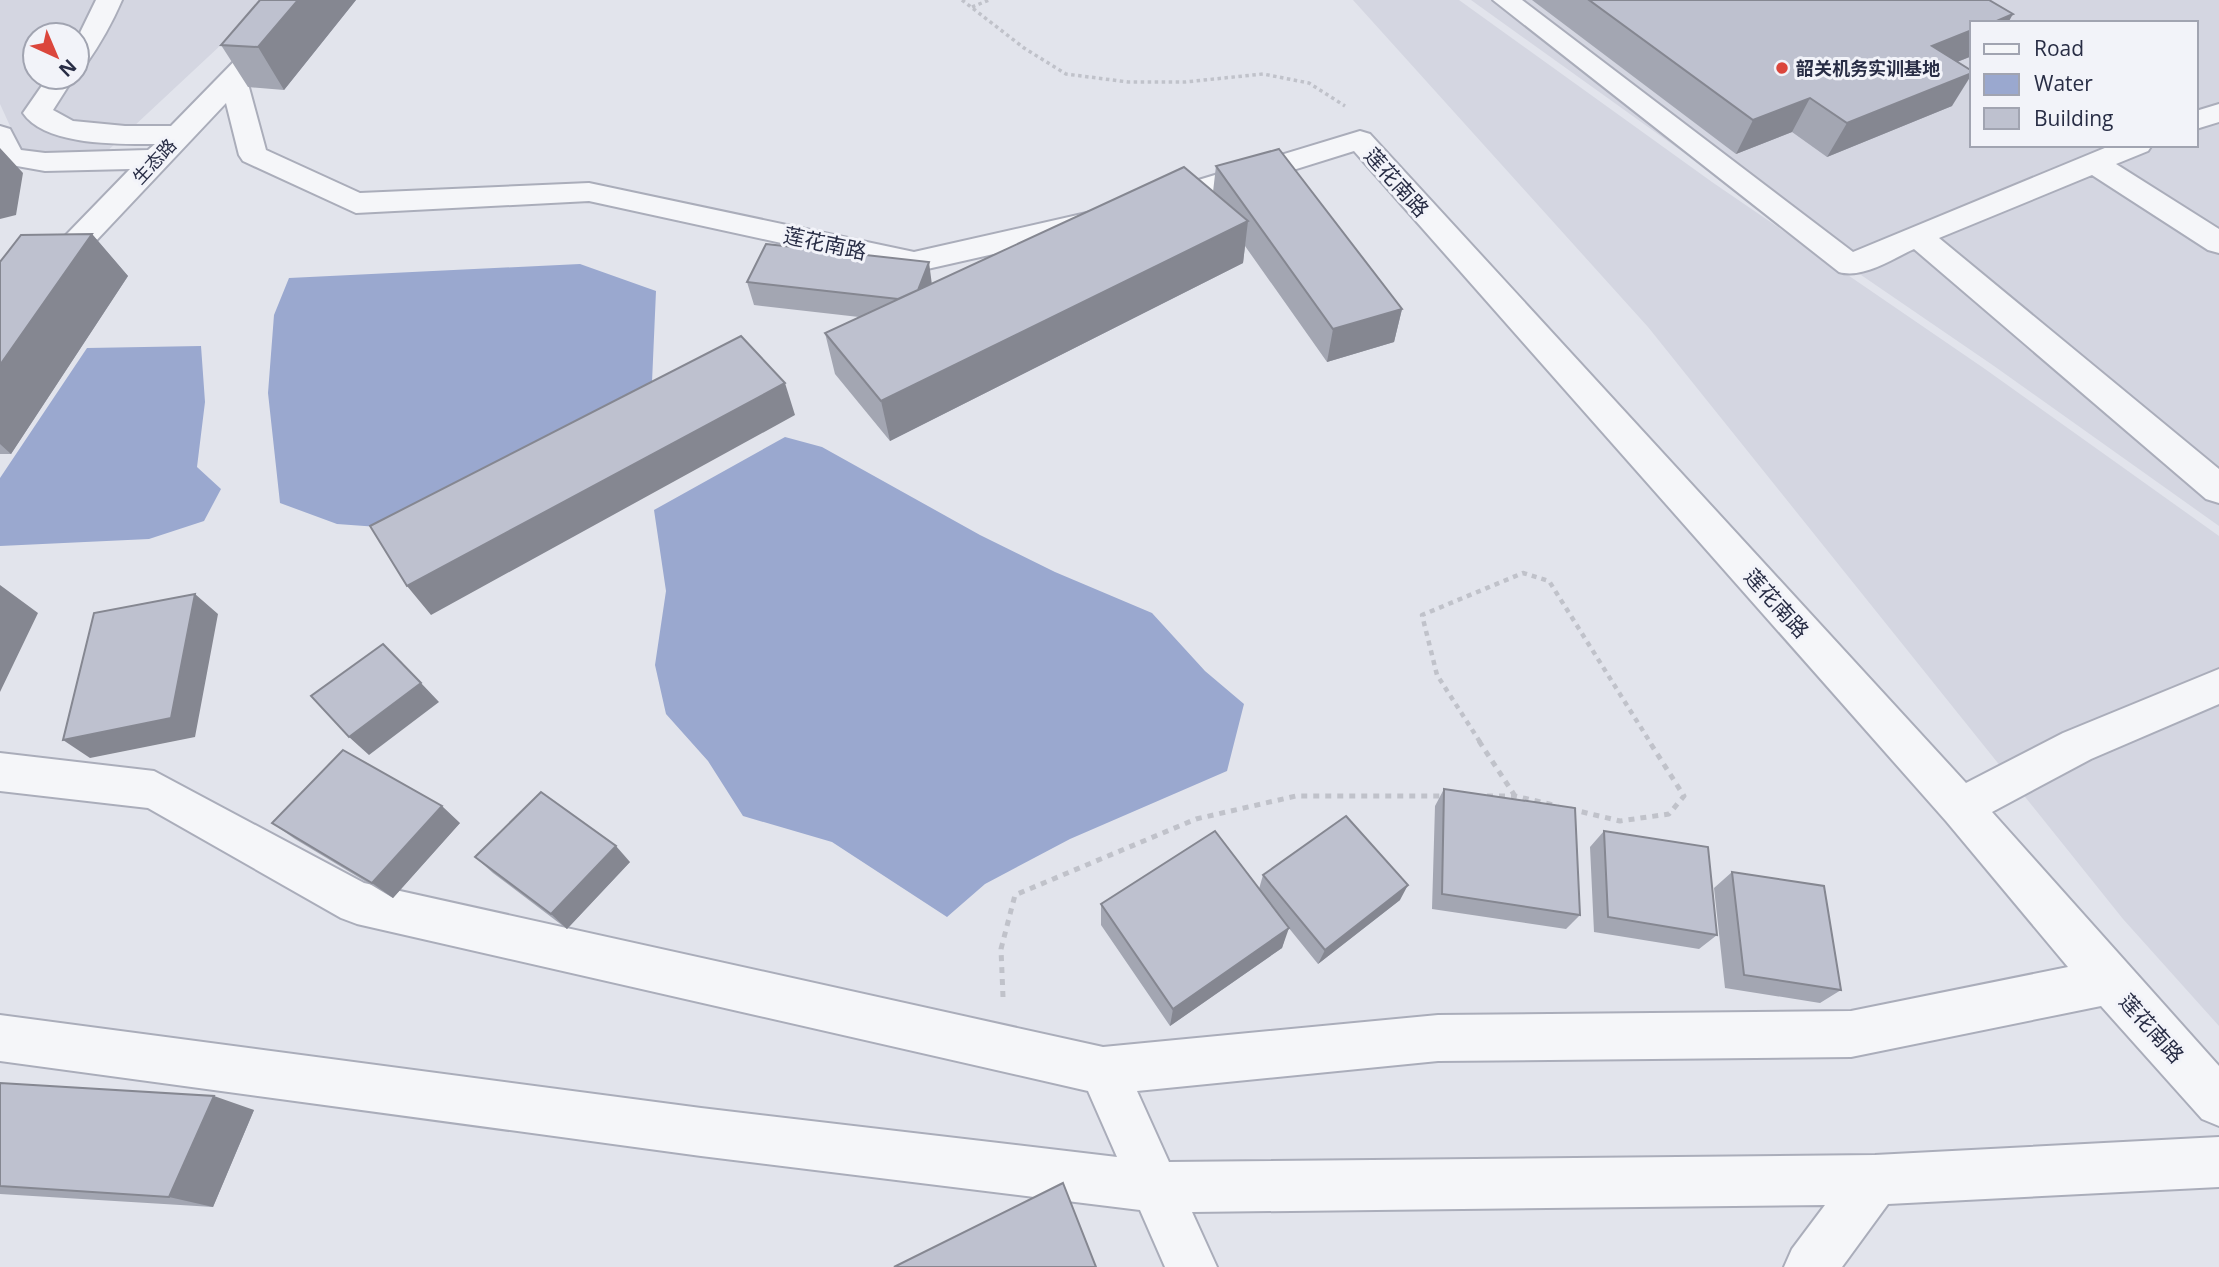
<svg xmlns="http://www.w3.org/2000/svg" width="2219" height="1267" viewBox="0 0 2219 1267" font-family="'Open Sans','Noto Sans SC',sans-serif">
  <rect width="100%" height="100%" fill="#e2e4ec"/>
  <path fill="#d4d6e1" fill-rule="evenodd" d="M0 0H269L103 155H53L21 150 0 104ZM35 35H77V77H35Z
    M1353 0H1459L1712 182 1985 369 2219 536V1026L2123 919 1648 327Z
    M1471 0H2219V526L1994 366 1715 175ZM1972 23H2196V145H1972Z"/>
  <path fill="#9aa8cf" d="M580 264 656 291 651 405 406 529 337 524 280 503 268 393 274 315 289 278Z
    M201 346 205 402 197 467 221 489 204 521 149 539 0 546V478L87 348Z
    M785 437 822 447 980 535 1055 572 1152 613 1205 671 1244 704 1227 771 1070 839 985 884 947 917 832 842 743 816 708 761 666 714 655 665 666 591 654 510Z"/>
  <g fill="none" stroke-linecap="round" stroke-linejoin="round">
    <defs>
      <path id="minor" d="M96 0H122C112 23 101 43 86 64L77 66V39Z
        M294 0H321L247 80 266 150 360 193 589 183 914 252 1091 212 1102 215 1106 222 1102 229 1091 232 914 272 589 201 356 213 243 161 239 155 226 103 11 331 0 334V303L130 169 45 171 0 163V126L10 129 21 150 45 153 148 150 155 144C119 144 45 146 23 113L48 77H74L53 110 73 121 125 126H171Z
        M1493 0H1522L1853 252 2112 145H2152L2148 151 2116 164 2219 229V253L2208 250 2092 175 1939 238 2219 469V503L2206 499 1914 249C1892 259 1863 279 1839 272Z
        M2219 104V122L2196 129V111Z
        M1360 131 1370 134 1966 783 2063 733 2219 669V704L2091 759 1992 812 2219 1066V1126L2202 1119 2101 1006 1851 1057 1438 1061 1137 1091 1169 1162 1875 1155 2219 1137V1187L1888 1204 1842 1267H1784L1792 1249 1825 1205 1192 1212 1217 1267H1165L1140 1210 701 1156 0 1061V1015L701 1108 1117 1157 1088 1091 357 924 341 918 148 808 0 791V753L154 771 364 883 1103 1047 1438 1015 1851 1011 2068 967 1946 821 1354 151 1159 212 1149 209 1144 202 1149 195Z"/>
    </defs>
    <use href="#minor" stroke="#aaadba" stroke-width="4"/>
    <path stroke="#c0c2ca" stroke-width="3.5" stroke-dasharray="3.5 3.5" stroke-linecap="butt" d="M962 0 1024 48 1066 74 1128 82H1185L1263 74 1309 83 1345 106
      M972 7 989 0"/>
    <path stroke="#c0c2ca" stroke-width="4.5" stroke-dasharray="5 5" stroke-linecap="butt" d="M1480 742 1437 675 1422 615 1523 573 1549 581 1650 742"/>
    <path stroke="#c0c2ca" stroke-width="5" stroke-dasharray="6 6" stroke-linecap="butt" d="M1479 741 1515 796
      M1487 796H1515L1558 806
      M1570 809 1620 821 1669 814 1684 796 1649 741
      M1003 997 1001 949 1015 895 1196 819 1296 796H1444"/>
    <use href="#minor" fill="#f5f6f9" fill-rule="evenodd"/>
  </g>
  <path fill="#a3a6b2" d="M260 0H356L284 90 248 87 221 45Z
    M1532 0H1989L1972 23V56L1957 62 1952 106 1827 157 1792 132 1736 154Z
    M1216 166 1402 309 1394 342 1327 362 1245 246 1243 263 890 441 835 374 825 333 859 317 754 305 747 282 932 283 1213 192Z
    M92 234 128 276 11 454H0V262Z
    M1444 789 1580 915 1566 929 1432 909 1435 806Z
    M272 823H460L393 898 295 839Z
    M1604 831 1717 935 1699 949 1594 932 1590 847Z
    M475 857 630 862 567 929 493 873Z
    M1732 872 1841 990 1820 1003 1725 988 1714 888Z
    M1263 875 1400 900 1318 964 1288 927 1282 948 1170 1026 1101 925V904L1259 889Z
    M0 1083 254 1110 213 1207 0 1194Z"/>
  <path fill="#858791" d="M298 0H356L284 90 258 47Z
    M2013 14 2008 23H1992Z
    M1972 30V56L1912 80 1932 46Z
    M1972 73V74L1952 106 1827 157 1847 123Z
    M1810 98 1792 132 1736 154 1753 120Z
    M0 148 23 173 16 215 0 219Z
    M1248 221 1243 263 890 441 881 401Z
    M92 234 128 276 11 454 0 444V365Z
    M929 262 932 285 914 301Z
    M1402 309 1394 342 1327 362 1333 329Z
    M785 383 795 415 431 615 407 586Z
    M0 585 38 613 0 692Z
    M195 594 218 614 195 737 90 758 63 740Z
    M421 683 439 702 369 755 349 737Z
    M442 806 460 823 393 898 372 883Z
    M616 846 630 862 567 929 551 914Z
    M1408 885 1400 900 1318 964 1325 950Z
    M1289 928 1282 948 1170 1026 1173 1009Z
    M214 1096 254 1110 213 1207 169 1197Z"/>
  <path fill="#bec1cf" stroke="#858791" stroke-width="2" d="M260 0H298L258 47 221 45Z
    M1589 0H1989L2013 14 1992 23H1972V30L1932 46 1972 71V73L1847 123 1810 98 1753 120Z
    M1279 149 1402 309 1333 329 1216 166Z
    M1184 167 1248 221 881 401 825 333Z
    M92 234 0 365V262L21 235Z
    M766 244 929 262 918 290 898 299 747 282Z
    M741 336 785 383 407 586 370 526Z
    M195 594 171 718 63 740 94 613Z
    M383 644 421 683 349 737 311 696Z
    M343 750 442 806 372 883 272 823Z
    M1444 789 1575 808 1580 915 1442 894Z
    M541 792 616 846 551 914 475 857Z
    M1346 816 1408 885 1325 950 1263 875Z
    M1215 831 1289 928 1173 1009 1101 904Z
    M1604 831 1708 847 1717 935 1608 917Z
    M1732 872 1824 886 1841 990 1744 975Z
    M0 1083 214 1096 169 1197 0 1186Z
    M1063 1183 1096 1267H894Z"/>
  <circle fill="#db463c" stroke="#f2f3f9" stroke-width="2.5" cx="1782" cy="68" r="7"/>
  <g text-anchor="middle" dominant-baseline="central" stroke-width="6" stroke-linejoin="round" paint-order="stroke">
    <g font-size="18" font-weight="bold" fill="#282d45" stroke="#f2f3f9" text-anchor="start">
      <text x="1796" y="68">韶关机务实训基地</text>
    </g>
    <g font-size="18" fill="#282d45" stroke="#f2f3f9">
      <text transform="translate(154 161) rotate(-47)">生态路</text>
    </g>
    <g font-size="21" fill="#282d45" stroke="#f2f3f9">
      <text transform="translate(1397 182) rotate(48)">莲花南路</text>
      <text transform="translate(825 243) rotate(12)">莲花南路</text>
      <text transform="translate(1777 603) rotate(48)">莲花南路</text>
      <text transform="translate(2152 1028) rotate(48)">莲花南路</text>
    </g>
  </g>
  <rect x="1970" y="21" width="228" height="126" fill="#f2f3f9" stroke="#a1a4b1" stroke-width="2"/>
  <rect x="1984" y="44" width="35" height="10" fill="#f5f6f9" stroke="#a1a4b1" stroke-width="2"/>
  <text x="2034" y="56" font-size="21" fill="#282d45">Road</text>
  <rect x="1984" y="74" width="35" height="21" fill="#9aa8cf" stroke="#a1a4b1" stroke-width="2"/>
  <text x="2034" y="91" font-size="21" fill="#282d45">Water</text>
  <rect x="1984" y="108" width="35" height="21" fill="#bec1cf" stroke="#a1a4b1" stroke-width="2"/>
  <text x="2034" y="126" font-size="21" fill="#282d45">Building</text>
  <g transform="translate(56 56) rotate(136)"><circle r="33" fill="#f2f3f9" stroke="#a1a4b1" stroke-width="2"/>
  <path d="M0-5L12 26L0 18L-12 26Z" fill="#db463c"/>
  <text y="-10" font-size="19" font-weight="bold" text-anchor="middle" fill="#282d45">N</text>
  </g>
</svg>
